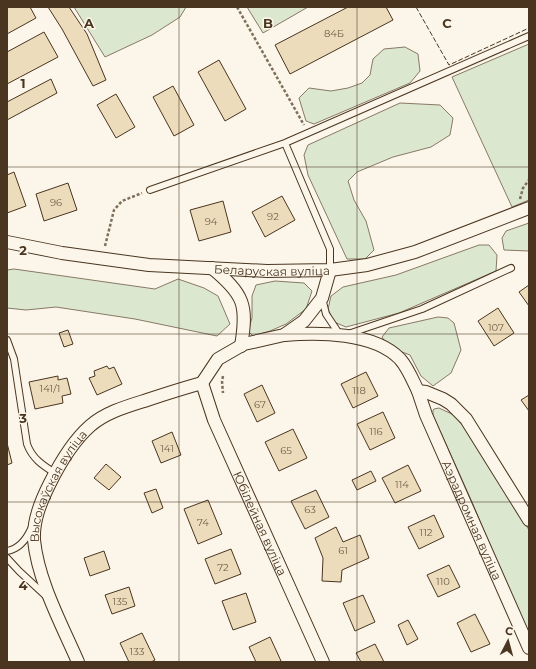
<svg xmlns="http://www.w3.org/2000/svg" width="536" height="669" viewBox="0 0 536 669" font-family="Montserrat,sans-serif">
  <rect width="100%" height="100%" fill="#fbf6e9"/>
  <path fill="#dce7d0" stroke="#887966" d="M74 7H186L180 17 152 35 105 57Z
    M247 7H308L263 33Z
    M529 44V200L512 207 452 77Z
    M405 47 418 54 420 71 410 83 314 124 306 121 299 98 309 88 331 91 348 88 362 83 370 75 373 59 384 49Z
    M400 103 440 105 453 118 450 135 431 147 393 157 357 172 348 181 354 200 366 221 374 250 365 259H347L308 175 304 155 308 145Z
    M529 223V251L504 250 502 238 506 231Z
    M479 245H489L497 255 496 271 399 313 346 327 334 322 328 309 331 296 343 287 396 275Z
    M14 269 155 289 178 279 204 288 218 296 230 324 217 336 135 319 56 307 26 310 7 308V270Z
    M275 281 304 283 312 291 306 309 286 324 270 331 253 336 248 331 252 318V296L256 285Z
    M438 317 448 318 454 323 461 350 451 373 433 386 421 376 410 355 389 347 382 337 389 328Z
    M439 408 454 415 467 431 529 530V638L472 502 433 415V410L434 409Z"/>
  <path fill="#ecdcbc" stroke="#4a3520" d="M7 7H30L36 18 7 34Z
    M48 7H69L87 34 106 80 93 86 62 29Z
    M348 7H386L393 20 290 74 275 45Z
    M44 32 58 57 7 84V52Z
    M219 60 246 109 225 121 198 72Z
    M51 79 57 93 7 120V102Z
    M173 86 194 125 174 136 153 97Z
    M116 94 135 127 116 138 97 105Z
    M14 172 26 206 7 213V175Z
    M68 183 77 210 44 221 36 194Z
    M282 196 295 220 265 237 252 212Z
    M223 201 231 232 199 241 190 210Z
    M529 285V306L519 292Z
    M498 308 514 333 494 346 478 321Z
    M68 330 73 344 64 347 59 333Z
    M107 366 109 369 114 367 122 384 97 395 89 378 95 376 94 371Z
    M366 372 378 396 353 408 341 384Z
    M58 376V380L67 378 71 394 62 396 63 403 35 409 29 382Z
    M262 385 275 413 257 422 244 394Z
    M529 395V411L521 400Z
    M383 412 395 438 370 450 357 424Z
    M293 429 307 458 279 471 265 442Z
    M172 432 181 455 161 463 152 441Z
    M7 443 12 463 7 465Z
    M106 464 121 477 109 490 94 478Z
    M408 465 421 491 395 503 382 478Z
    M371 471 376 481 357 490 352 480Z
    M156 489 163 508 152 513 144 493Z
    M316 490 329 517 305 529 291 501Z
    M208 500 222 534 198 544 184 509Z
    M434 515 444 537 419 549 408 527Z
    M336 527 343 542 360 535 369 558 342 570 341 582 322 581 323 558 315 538Z
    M231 549 241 574 215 584 205 559Z
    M104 551 110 569 90 576 84 558Z
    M449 565 460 587 438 597 427 575Z
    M129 587 135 606 112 614 105 595Z
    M246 593 256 622 233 630 222 601Z
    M363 595 375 622 355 631 343 603Z
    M475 614 490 644 471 652 457 623Z
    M408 620 418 639 407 645 398 625Z
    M142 633 155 660 151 662H129L120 643Z
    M270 637 281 661 279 662H256L249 647Z
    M375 644 384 662H361L356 653Z"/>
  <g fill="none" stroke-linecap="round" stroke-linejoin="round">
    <defs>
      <path id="lane" d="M285 143 330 249V270
        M150 190 285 143 529 36
        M322 298 326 314 340 335
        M348 334 422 309 511 268
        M7 340 14 359 27 444C32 458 42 465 55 473
        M7 551C19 549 26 540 31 529
        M7 558 19 571 46 596"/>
      <g id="street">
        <path id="s1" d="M7 242 62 253 149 265 267 271 330 270 367 265 415 252 529 208"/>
        <path d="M212 268C244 294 248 305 241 346"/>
        <path d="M284 335C318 332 374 332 400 359 408 368 413 381 418 391L426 392 443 399 451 404 466 419 529 520"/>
        <path id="s2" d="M202 383 214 420 323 662"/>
        <path d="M202 383 218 359 244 344 284 335 304 321 322 298 330 270"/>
        <path id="s3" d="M418 391 426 415 529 648"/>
        <path id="s4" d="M78 662C62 625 38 581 34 540 33 520 41 501 50 483 60 463 73 441 90 426 106 412 128 406 147 400 165 394 184 388 202 383"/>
      </g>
    </defs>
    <use href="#lane" stroke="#4a3520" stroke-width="8"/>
    <use href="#street" stroke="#4a3520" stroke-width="14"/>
    <path stroke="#7f6f5c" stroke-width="2.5" stroke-dasharray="3 2" stroke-linecap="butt" d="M237 7 304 125
      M520 199 523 188 529 180
      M105 246 114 210 122 201 142 193
      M223 376 222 381 223 393"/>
    <use href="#lane" stroke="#fbf6e9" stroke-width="6"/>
    <use href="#street" stroke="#fbf6e9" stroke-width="12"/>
    <path stroke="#4a3520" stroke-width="1" stroke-dasharray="5 2" stroke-linecap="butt" d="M416 7 449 65 529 28"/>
  </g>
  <path fill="none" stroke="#4a3520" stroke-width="1" stroke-opacity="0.55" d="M179 7V662M357 7V662M7 167H529M7 334H529M7 502H529"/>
  <g text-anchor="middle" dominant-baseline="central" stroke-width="3" stroke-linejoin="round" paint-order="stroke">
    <g font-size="10" fill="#725f47">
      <text x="334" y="33">84Б</text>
      <text x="56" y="202">96</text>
      <text x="273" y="216">92</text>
      <text x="211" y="221">94</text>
      <text x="496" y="327">107</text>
      <text x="50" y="388">141/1</text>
      <text x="359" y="390">118</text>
      <text x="260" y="404">67</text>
      <text x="376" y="431">116</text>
      <text x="167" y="448">141</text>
      <text x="286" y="450">65</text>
      <text x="402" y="484">114</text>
      <text x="310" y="509">63</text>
      <text x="203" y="522">74</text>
      <text x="426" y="532">112</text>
      <text x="343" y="550">61</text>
      <text x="223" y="567">72</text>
      <text x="443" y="581">110</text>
      <text x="120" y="601">135</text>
      <text x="137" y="651">133</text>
    </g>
    <g font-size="12" fill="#4a3520" stroke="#fbf6e9">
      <text stroke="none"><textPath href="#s1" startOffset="267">Беларуская вуліца</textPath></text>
      <text stroke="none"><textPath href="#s4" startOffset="190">Высокаўская вуліца</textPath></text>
      <text stroke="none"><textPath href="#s3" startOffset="140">Аэрадромная вуліца</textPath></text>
      <text stroke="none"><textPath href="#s2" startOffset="152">Юбілейная вуліца</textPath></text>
    </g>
  </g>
  <g font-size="13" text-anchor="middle" font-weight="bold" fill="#4a3520" stroke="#fbf6e9" stroke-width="3" stroke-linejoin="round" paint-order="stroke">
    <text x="89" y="28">A</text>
    <text x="268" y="28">B</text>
    <text x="447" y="28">C</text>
    <text x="23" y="88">1</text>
    <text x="23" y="255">2</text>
    <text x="23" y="423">3</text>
    <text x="23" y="590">4</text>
  </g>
  <rect width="536" height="669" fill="none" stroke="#4a3520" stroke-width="16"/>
  <g transform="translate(508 641) rotate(6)" stroke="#fbf6e9" stroke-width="3" paint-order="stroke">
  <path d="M0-3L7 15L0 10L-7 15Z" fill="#4a3520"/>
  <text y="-6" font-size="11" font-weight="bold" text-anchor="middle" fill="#4a3520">С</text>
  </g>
</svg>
